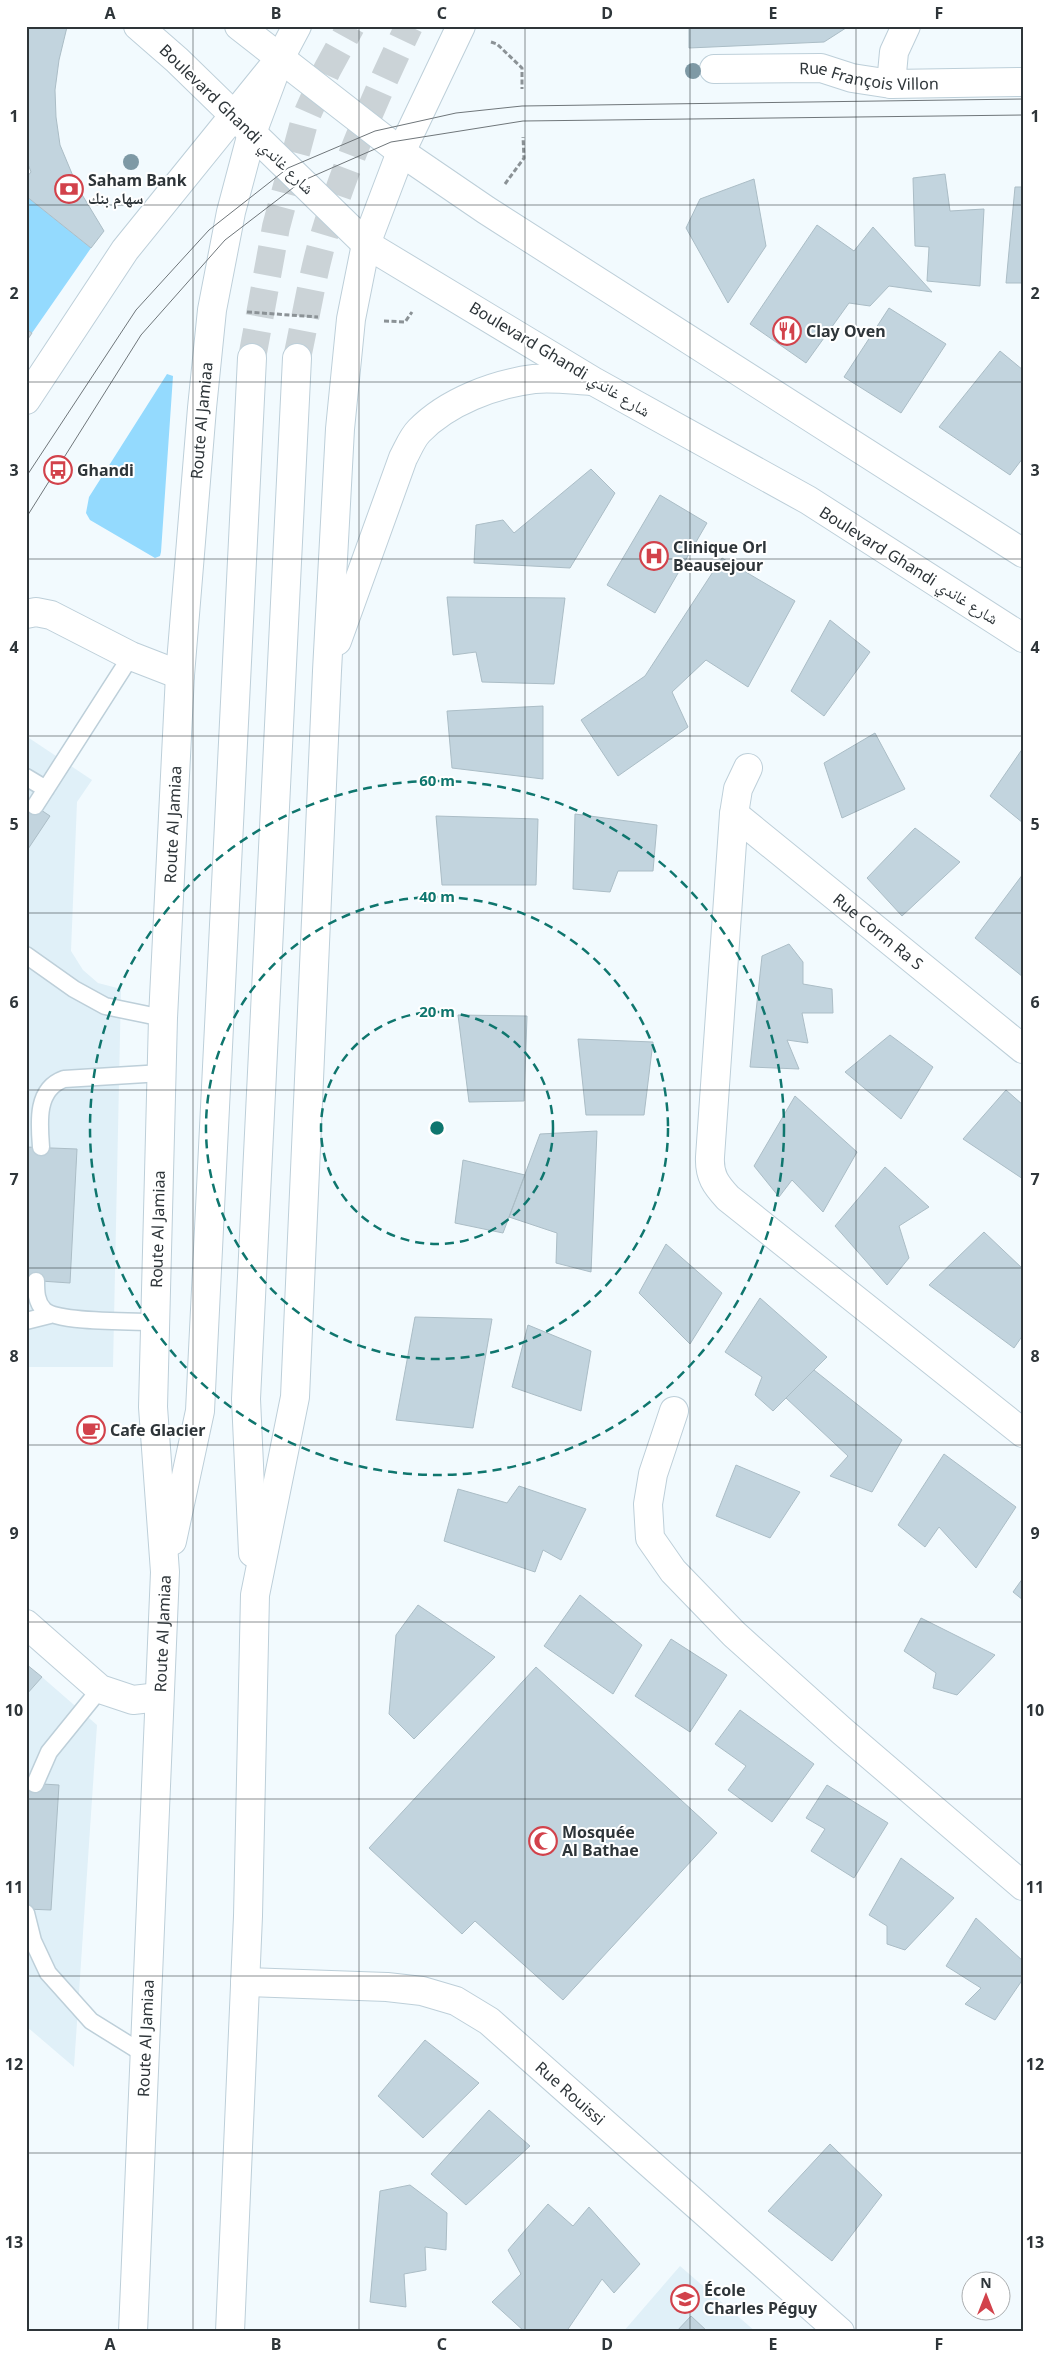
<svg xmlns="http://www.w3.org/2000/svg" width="1049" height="2358" viewBox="0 0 1049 2358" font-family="'Noto Sans','Noto Naskh Arabic',sans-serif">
  <rect width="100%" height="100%" fill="#f2fafe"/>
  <path fill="#e0f0f8" d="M26 736 92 780 77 802 71 951 83 970 98 983 121 989 113 1367H26Z
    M42 1677 97 1725 74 2067 26 2026V1695Z
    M680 2266 756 2332H623Z"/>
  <path fill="#94dafe" d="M26 196 91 248 32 333 26 329Z
    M167 374 173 376 161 552 160 556 155 558 90 520 86 513 89 497Z"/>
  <path fill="#c2d4de" stroke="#abbdc6" d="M26 26 67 27 59 60 55 90 56 117 60 145 78 188 104 231 91 248 26 196V178L31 172 26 159Z
    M689 26H849L824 42 689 48Z
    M945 174 950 211 984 209 980 286 927 281 929 247 915 246 913 178Z
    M754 179 766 246 728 303 686 228 700 199Z
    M1015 187H1023V283H1006Z
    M817 225 854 251 873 227 932 292 889 286 870 306 849 303 806 363 750 324Z
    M889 308 946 344 901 413 844 377Z
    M26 329 32 333 26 342Z
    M1000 351 1023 370V458L1010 475 939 427Z
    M591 469 615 493 570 568 474 563 476 525 503 520 514 533Z
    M660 495 707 523 655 613 607 585Z
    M722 558 795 601 748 687 706 660 672 692 688 727 618 776 581 720 645 676Z
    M447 597 565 598 554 684 482 682 476 652 453 655Z
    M830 620 870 652 824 716 791 691Z
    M543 706V779L452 768 447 711Z
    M875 733 905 789 842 818 824 763Z
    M1023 748V823L990 796Z
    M26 800 50 816 26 852Z
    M575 814 657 825 653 871H618L610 892 573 889Z
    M436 816 538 819 536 885H442Z
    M915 828 960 862 902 916 867 878Z
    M1023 874V977L975 938Z
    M789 944 803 962V984L832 989 833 1013H802L808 1043 787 1040 799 1069 750 1067 762 956Z
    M458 1015 527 1016 524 1101 469 1102Z
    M890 1035 933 1067 901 1119 845 1072Z
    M578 1039 653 1042 644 1115H586Z
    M1006 1090 1023 1105V1179L963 1139Z
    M795 1096 857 1152 823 1212 792 1180 779 1197 754 1166Z
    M597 1131 591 1272 556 1263 557 1233 509 1217 540 1134Z
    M26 1147 77 1149 70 1283 26 1280Z
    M463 1160 525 1175 503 1233 455 1223Z
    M885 1167 929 1207 899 1226 909 1258 887 1285 835 1226Z
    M984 1232 1023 1269V1335L1014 1348 929 1285Z
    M666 1244 722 1293 690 1344 639 1293Z
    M760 1298 827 1357 773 1411 755 1395 762 1377 725 1352Z
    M415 1317 492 1319 473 1428 396 1420Z
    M528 1325 591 1351 581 1411 512 1387Z
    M814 1370 902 1440 872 1492 830 1476 848 1456 786 1398Z
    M944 1454 1016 1507 976 1568 939 1527 925 1547 898 1525Z
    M736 1465 800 1492 770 1538 716 1516Z
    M519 1486 586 1509 561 1560 543 1550 535 1572 444 1541 458 1489 507 1503Z
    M1023 1578V1600L1013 1592Z
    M580 1595 642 1645 613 1694 544 1646Z
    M418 1605 495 1657 414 1739 389 1714 396 1635Z
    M921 1618 995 1655 957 1695 933 1688 936 1673 904 1651Z
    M671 1639 727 1675 690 1732 635 1696Z
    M26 1664 42 1677 26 1695Z
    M536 1667 717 1833 563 2000 475 1921 462 1934 369 1848Z
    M740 1710 814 1764 772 1822 728 1790 746 1766 715 1744Z
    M26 1783 59 1785 51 1910 26 1909Z
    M827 1785 888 1823 854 1878 811 1851 825 1829 806 1818Z
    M901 1858 954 1898 905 1950 887 1944V1926L869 1915Z
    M976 1918 1023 1961V1979L995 2020 965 2004 981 1988 946 1966Z
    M425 2040 479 2083 423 2138 378 2096Z
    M489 2110 530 2146 466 2205 431 2174Z
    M830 2144 882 2195 832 2261 768 2211Z
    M410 2185 447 2213 446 2250 425 2247 426 2270 404 2274 406 2307 370 2302 380 2191Z
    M548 2204 573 2226 589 2207 640 2264 614 2293 602 2279 566 2332H525L492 2302 521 2274 508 2250Z
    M691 2316 708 2332H676Z"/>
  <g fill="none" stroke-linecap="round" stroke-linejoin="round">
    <path stroke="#cbd3d7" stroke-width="28" stroke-dasharray="28 14" stroke-linecap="butt" d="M252 358 276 227 305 119 327 70 351 26
      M297 358C305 321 311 283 321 246 343 170 375 97 409 26"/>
    <defs>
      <path id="lane" d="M26 777 46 789
        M35 806 131 656
        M26 955 74 989 105 1006 163 1018
        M41 1147C39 1122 36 1089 64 1079L162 1073
        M36 1281C36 1291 36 1302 44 1310 58 1323 132 1321 155 1322
        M26 1321 50 1315
        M35 1784 49 1752 100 1689
        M26 1913 33 1941 48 1973 91 2021 144 2054"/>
      <g id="street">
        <path id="s1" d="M714 69 821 68 852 78 891 84 1023 82"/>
        <path d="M891 84 894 52 906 26"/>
        <path d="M748 768 738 789 734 814 710 1157C709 1176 716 1185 728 1198L1023 1433"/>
        <path id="s2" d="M734 814 1023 1049"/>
        <path d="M674 1411 653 1474 648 1504 650 1538 673 1571 734 1634 842 1731 1023 1886"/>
        <path d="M26 1624 100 1689 133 1700 159 1697"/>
        <path id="s3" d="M245 1982 387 1987 422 1991 456 2001 489 2021 840 2332"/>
      </g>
      <path id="secondary" d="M26 400 125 250 277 62
        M26 614 36 612 51 615 131 656 180 675"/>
      <g id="primary">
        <path d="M138 26 177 60 366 244 593 381 808 500 1023 638"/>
        <path d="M239 26 401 152 486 210 1023 553"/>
        <path d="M337 641 403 458C408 449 412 438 419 431 447 402 494 384 534 379 553 377 573 380 592 381"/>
        <path d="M172 1541 200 1411 252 358"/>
        <path d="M253 1553 246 1399 297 358"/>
        <path id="s4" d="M133 2332 165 1572 153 1407 163 1018 180 675 202 408 212 310 231 212 252 133 280 58 297 26"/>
        <path d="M230 2332 248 1916 255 1595 295 1397 327 671 340 429 351 319 366 244 401 152 461 26"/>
      </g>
    </defs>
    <use href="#lane" stroke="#bdcfd9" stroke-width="19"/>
    <use href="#street" stroke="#bdcfd9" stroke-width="30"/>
    <use href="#secondary" stroke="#bdcfd9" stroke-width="30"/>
    <use href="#primary" stroke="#bdcfd9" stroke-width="30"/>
    <path stroke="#8b9296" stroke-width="3" stroke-dasharray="5 2.5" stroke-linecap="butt" d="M491 42 497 44 522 68V89
      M505 184 524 158 523 137
      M247 312 318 317
      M384 321 405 322 412 312"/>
    <use href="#lane" stroke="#fff" stroke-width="16"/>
    <use href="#street" stroke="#fff" stroke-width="28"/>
    <use href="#secondary" stroke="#fff" stroke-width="28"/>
    <use href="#primary" stroke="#fff" stroke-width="28"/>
    <path stroke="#6f767a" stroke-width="1" d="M26 477 136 310 209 230 288 168 375 131 456 113 522 106 1023 99
      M26 518 141 335 225 240 302 181 391 142 523 121 1023 115"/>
  </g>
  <g fill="#7e99a5">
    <circle cx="693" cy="71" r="8"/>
    <circle cx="131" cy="162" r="8"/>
  </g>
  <path fill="none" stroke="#2e3539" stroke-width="1" stroke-opacity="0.55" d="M193 26V2332M359 26V2332M525 26V2332M690 26V2332M856 26V2332M26 205H1023M26 382H1023M26 559H1023M26 736H1023M26 913H1023M26 1090H1023M26 1268H1023M26 1445H1023M26 1622H1023M26 1799H1023M26 1976H1023M26 2153H1023"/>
  <g fill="none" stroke="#0f766e" stroke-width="2.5" stroke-dasharray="9 6">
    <circle cx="437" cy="1128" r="116"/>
    <circle cx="437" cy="1128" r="231"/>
    <circle cx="437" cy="1128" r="347"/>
  </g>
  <defs>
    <symbol id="bank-ring" viewBox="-11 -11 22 22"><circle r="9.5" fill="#fff" stroke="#d2424b" stroke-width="1.5"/><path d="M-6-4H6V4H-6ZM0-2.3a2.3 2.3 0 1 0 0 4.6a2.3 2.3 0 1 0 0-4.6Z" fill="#d2424b"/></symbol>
    <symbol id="restaurant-ring" viewBox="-11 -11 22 22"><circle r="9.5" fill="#fff" stroke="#d2424b" stroke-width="1.5"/><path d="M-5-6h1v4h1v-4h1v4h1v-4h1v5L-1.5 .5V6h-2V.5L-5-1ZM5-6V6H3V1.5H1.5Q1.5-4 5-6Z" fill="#d2424b"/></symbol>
    <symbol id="bus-ring" viewBox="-11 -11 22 22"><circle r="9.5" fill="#fff" stroke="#d2424b" stroke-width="1.5"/><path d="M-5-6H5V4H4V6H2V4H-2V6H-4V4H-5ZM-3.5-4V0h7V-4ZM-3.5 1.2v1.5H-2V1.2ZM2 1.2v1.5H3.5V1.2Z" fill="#d2424b"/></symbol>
    <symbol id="hospital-ring" viewBox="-11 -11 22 22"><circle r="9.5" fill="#fff" stroke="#d2424b" stroke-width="1.5"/><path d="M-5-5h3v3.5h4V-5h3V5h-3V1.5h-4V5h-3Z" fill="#d2424b"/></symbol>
    <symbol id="cafe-ring" viewBox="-11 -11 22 22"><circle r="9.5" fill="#fff" stroke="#d2424b" stroke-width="1.5"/><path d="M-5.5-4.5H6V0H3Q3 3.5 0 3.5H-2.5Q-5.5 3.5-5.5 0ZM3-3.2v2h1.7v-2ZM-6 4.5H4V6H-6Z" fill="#d2424b"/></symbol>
    <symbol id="mosque-ring" viewBox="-11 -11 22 22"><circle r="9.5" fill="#fff" stroke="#d2424b" stroke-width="1.5"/><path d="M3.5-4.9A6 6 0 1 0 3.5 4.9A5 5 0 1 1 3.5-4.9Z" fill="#d2424b"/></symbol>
    <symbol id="school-ring" viewBox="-11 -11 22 22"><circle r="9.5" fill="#fff" stroke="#d2424b" stroke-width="1.5"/><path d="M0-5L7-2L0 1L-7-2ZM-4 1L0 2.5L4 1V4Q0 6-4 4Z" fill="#d2424b"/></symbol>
  </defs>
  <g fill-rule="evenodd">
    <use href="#bank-ring" x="53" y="173" width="32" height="32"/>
    <use href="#restaurant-ring" x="771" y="315" width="32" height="32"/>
    <use href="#bus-ring" x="42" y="454" width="32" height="32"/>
    <use href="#hospital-ring" x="638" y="540" width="32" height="32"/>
    <use href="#cafe-ring" x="75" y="1414" width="32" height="32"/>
    <use href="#mosque-ring" x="527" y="1825" width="32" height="32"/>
    <use href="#school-ring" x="669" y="2283" width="32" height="32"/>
  </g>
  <g text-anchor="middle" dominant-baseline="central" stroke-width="4" stroke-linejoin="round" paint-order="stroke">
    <g font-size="16" fill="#2e3539" stroke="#fff">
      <text stroke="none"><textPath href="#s1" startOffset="156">Rue François Villon</textPath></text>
      <text transform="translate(237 119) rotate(44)">Boulevard Ghandi شارع غاندي</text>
      <text transform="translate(560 359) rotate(31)">Boulevard Ghandi شارع غاندي</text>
      <text stroke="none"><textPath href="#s4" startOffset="1914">Route Al Jamiaa</textPath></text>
      <text transform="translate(909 565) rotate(32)">Boulevard Ghandi شارع غاندي</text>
      <text stroke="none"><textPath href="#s4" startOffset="1509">Route Al Jamiaa</textPath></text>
      <text stroke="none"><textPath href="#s2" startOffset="186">Rue Corm Ra S</textPath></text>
      <text stroke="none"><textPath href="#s4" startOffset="1104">Route Al Jamiaa</textPath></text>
      <text stroke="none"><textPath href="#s4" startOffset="699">Route Al Jamiaa</textPath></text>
      <text stroke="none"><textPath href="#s4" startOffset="294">Route Al Jamiaa</textPath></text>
      <text stroke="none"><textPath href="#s3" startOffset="360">Rue Rouissi</textPath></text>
    </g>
    <g font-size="16" font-weight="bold" fill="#2e3539" stroke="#fff" text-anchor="start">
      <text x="88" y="180">Saham Bank<tspan x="88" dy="18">سهام بنك</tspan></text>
      <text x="806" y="331">Clay Oven</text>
      <text x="77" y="470">Ghandi</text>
      <text x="673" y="547">Clinique Orl<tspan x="673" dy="18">Beausejour</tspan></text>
      <text x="110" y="1430">Cafe Glacier</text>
      <text x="562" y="1832">Mosquée<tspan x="562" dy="18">Al Bathae</tspan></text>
      <text x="704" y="2290">École<tspan x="704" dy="18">Charles Péguy</tspan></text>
    </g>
  </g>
  <circle cx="437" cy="1128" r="8" fill="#0f766e" stroke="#fff" stroke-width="2.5"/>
  <g font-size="15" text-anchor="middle" font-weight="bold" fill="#0f766e" stroke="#fff" stroke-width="4" stroke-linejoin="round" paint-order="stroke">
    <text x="437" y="786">60 m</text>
    <text x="437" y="902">40 m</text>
    <text x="437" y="1017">20 m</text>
  </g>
  <rect width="1049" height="2358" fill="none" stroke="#ffffff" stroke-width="55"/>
  <g transform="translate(986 2296)"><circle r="24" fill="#ffffff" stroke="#abaeb0"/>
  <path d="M0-4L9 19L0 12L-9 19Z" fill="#d2424b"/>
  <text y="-8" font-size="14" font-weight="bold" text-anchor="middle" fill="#2e3539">N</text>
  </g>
  <rect x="28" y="28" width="994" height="2302" fill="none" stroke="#2e3539" stroke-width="2"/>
  <g font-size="16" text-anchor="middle" font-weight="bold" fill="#2e3539">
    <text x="110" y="19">A</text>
    <text x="276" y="19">B</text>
    <text x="442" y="19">C</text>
    <text x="607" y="19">D</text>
    <text x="773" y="19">E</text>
    <text x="939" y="19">F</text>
    <text x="14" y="122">1</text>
    <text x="1035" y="122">1</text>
    <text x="14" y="299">2</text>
    <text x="1035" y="299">2</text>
    <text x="14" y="476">3</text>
    <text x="1035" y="476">3</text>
    <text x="14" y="653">4</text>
    <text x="1035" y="653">4</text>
    <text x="14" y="830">5</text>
    <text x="1035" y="830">5</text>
    <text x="14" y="1008">6</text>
    <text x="1035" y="1008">6</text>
    <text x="14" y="1185">7</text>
    <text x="1035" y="1185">7</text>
    <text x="14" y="1362">8</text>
    <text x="1035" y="1362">8</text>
    <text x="14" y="1539">9</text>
    <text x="1035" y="1539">9</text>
    <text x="14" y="1716">10</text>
    <text x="1035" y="1716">10</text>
    <text x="14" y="1893">11</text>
    <text x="1035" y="1893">11</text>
    <text x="14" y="2070">12</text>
    <text x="1035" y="2070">12</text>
    <text x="14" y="2248">13</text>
    <text x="1035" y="2248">13</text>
    <text x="110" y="2350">A</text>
    <text x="276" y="2350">B</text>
    <text x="442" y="2350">C</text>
    <text x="607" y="2350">D</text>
    <text x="773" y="2350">E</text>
    <text x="939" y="2350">F</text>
  </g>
</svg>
